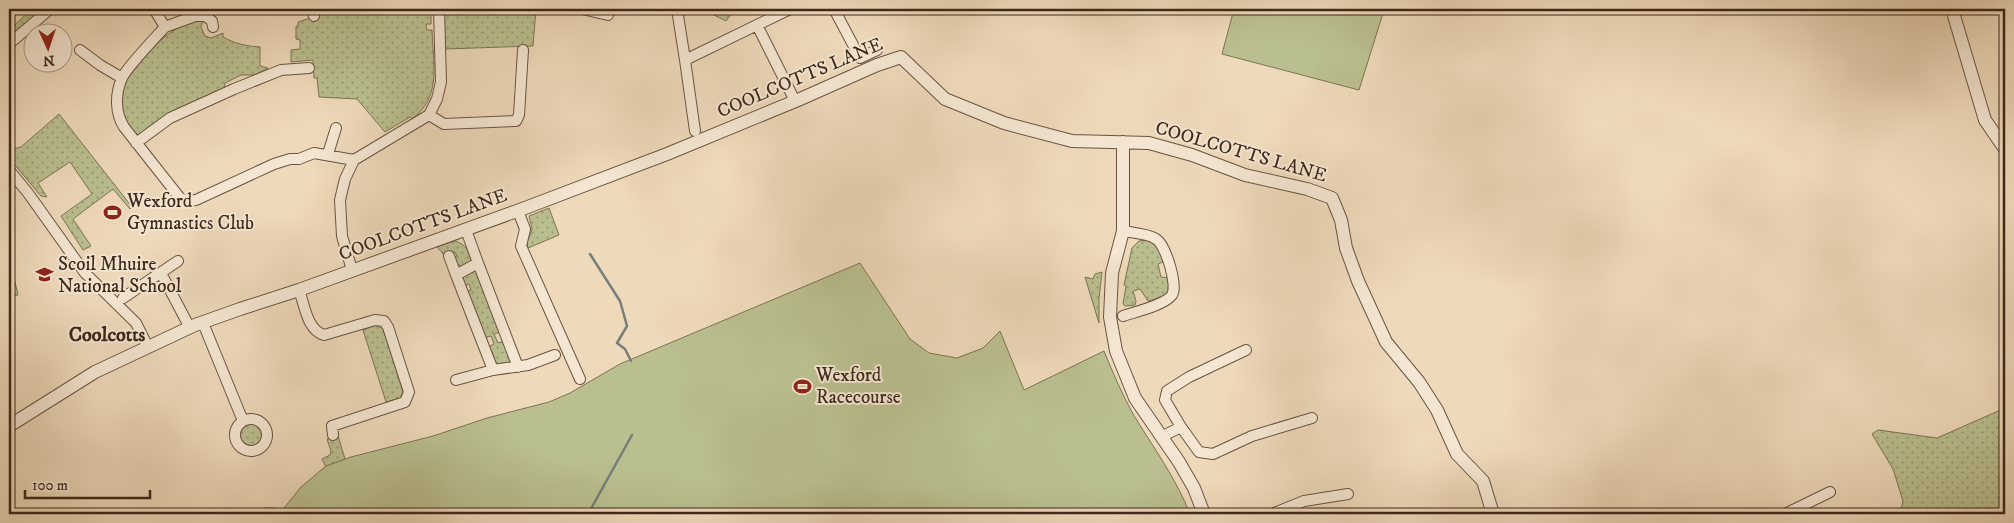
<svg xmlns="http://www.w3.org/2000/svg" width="2014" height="523" viewBox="0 0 2014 523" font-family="'IM FELL DW Pica',serif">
  <defs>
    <pattern id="grass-dots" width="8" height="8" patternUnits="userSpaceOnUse" patternTransform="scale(1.25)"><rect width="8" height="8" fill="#babf8f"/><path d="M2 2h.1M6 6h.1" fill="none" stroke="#989b74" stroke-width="1.8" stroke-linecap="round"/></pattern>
  </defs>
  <rect width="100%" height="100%" fill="#eed9ba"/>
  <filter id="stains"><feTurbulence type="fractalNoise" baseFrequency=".004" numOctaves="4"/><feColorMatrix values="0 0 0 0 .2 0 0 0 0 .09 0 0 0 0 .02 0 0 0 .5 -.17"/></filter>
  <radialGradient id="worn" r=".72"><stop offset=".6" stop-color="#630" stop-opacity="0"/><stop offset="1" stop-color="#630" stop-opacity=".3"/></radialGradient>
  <path fill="url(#grass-dots)" stroke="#7c7454" d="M32 9H42L9 38V30Z
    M316 9H431V24H426L427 30H432C433 63 442 97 412 119L410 117 385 132 357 99 319 97 317 78H314L313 60 291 62V50L300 49V40L296 39V26H298V22L310 18Z
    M443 9H536L533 46 445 49Z
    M702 9H735L726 21Z
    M193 20H203L201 27 205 36 211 38 223 33V37C236 44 246 46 260 47V66L268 68 254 75H241L225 83 224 90 139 135C129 131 126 125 123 115 122 112 120 107 120 104 117 72 167 30 193 20Z
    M59 114 132 207 130 209 113 189 73 219 91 246 83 250 61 216 92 194 70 162 38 183 47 197 41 196 9 158V150L21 147Z
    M549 208 559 235 528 248 527 243 532 229 529 216Z
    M1147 240C1156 244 1163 250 1163 262L1158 264 1161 277 1169 278 1168 292 1163 297 1148 301 1140 289 1133 291 1136 301 1135 305 1125 306 1123 304 1126 286 1124 285 1132 248 1139 241Z
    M454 241C465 243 471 252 471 263 463 269 458 266 453 258L457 256 455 252 444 255 437 247Z
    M475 271 478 273 500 332 494 334 498 343 504 341 510 357 509 364C495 368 493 358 488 347L494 344 491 336 484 338 466 292 471 290 469 284 463 286V277Z
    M1102 272 1099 298V323L1085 277 1093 279 1095 274Z
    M376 325 382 328 384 332 403 392 400 398 386 402 363 330Z
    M2005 408V514H1900L1903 501 1893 469 1872 434 1878 430 1937 438Z
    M239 435a12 12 0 1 1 24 0a12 12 0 1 1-24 0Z
    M338 436 345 459 326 467 322 459 330 455 331 451 327 439Z"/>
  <path fill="#babf8f" stroke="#7c7454" d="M1234 9H1377L1384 10 1359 90 1222 54Z
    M9 256 18 295 9 297Z
    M860 263 910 339 929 353 957 358 983 348 1000 331 1024 390 1104 351C1113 373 1122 394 1133 414 1153 447 1176 478 1190 514H258L263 508H276L280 513 301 487 326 466 351 457 433 436 487 418 549 402 570 393 620 364Z"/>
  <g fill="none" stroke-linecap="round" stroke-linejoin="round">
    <path stroke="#767f79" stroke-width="2.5" d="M590 254 620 301 627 326 617 343 625 349 631 361
      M588 514 632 435"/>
    <defs>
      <path id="minor" d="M154 9 165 27C155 38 127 67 122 78 115 94 115 113 124 127L180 198 188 201 196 200 274 164 290 159H299L314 153 354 160
        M311 9 314 16
        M582 9 608 15
        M677 9 685 60
        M834 9 860 58 877 50
        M757 25 795 101
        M165 27 195 16H205L212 21 213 27
        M9 44 50 9
        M80 50 100 65 122 78
        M429 115 444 124 516 121 519 115 523 50
        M695 131 685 60 790 9
        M136 143 170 118 234 89 281 70 309 68
        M328 154 336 128
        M9 170 28 193 85 273 136 323 148 347
        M518 211 525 229 521 246 580 379
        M466 230 478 263 456 275 493 370 528 365 555 355
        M1123 231C1133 233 1147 233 1156 239 1166 245 1178 286 1172 295 1165 305 1135 312 1123 316
        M449 256 456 275
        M478 263 518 367
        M352 270 342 236 340 200 345 179 354 160 429 115 437 99 441 82 439 9
        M161 273 190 328
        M299 290C305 306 307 330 324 335L375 320 384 321 388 327 409 392 405 402 332 426 333 435
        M123 298 178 261
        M203 323 243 421
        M456 380 493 370
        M235 435a16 16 0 1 1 32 0a16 16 0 1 1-32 0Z
        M1181 427 1165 400 1167 391 1189 377 1246 350
        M1161 437 1181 427 1199 452 1213 454 1252 436 1312 418
        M1272 514 1304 501 1348 494
        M1785 514 1830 492"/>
      <path id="tertiary" d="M1952 9 1985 120 2005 149
        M1123 142V231L1112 273 1110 317 1116 351 1135 398 1179 462 1194 488 1204 514
        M9 426 95 372 195 325 240 309 299 290 525 208 667 154 798 100 877 65 901 57 945 99 1004 123 1072 141 1149 143 1192 155 1245 175 1307 189 1332 198 1341 220 1346 248 1358 281 1386 342 1419 382 1437 410 1457 454 1483 481 1493 514"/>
    </defs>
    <use href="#minor" stroke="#695442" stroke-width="12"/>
    <use href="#tertiary" stroke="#695442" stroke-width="14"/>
    <use href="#minor" stroke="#f4e6d2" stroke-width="10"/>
    <use href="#tertiary" stroke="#f4e6d2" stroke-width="12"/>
  </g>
  <defs>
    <symbol id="stadium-bare" viewBox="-9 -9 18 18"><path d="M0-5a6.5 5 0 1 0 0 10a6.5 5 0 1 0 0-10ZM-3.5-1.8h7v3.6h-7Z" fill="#8f2418" stroke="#f4e6d2" stroke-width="2.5" paint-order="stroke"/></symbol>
    <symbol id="school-bare" viewBox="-9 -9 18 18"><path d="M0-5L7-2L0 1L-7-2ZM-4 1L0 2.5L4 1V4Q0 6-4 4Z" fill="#8f2418" stroke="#f4e6d2" stroke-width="2.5" paint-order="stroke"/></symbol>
  </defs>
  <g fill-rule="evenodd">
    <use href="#stadium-bare" x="100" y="200" width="25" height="25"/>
    <use href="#school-bare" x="32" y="262" width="25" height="25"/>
    <use href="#stadium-bare" x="790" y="374" width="25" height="25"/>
  </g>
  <g text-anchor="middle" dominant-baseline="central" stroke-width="4" stroke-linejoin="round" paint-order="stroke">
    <g font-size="19" fill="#3d281a" stroke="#f4e6d2">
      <text transform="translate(800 78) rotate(-23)">COOLCOTTS LANE</text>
      <text transform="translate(1241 152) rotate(16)">COOLCOTTS LANE</text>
      <text transform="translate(423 225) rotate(-20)">COOLCOTTS LANE</text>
    </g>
    <g font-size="19" fill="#3d281a" stroke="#f4e6d2" text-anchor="start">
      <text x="127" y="201">Wexford<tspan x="127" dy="22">Gymnastics Club</tspan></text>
      <text x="58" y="264">Scoil Mhuire<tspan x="58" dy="22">National School</tspan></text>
      <text x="816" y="375">Wexford<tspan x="816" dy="22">Racecourse</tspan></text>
    </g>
    <g font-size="20" font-weight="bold" fill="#3d281a" stroke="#f4e6d2">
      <text x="107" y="335">Coolcotts</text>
    </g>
  </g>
  <rect width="2014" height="523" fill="none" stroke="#eed9ba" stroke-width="30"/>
  <rect x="10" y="10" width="1994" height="503" fill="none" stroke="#3d281a" stroke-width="2.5"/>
  <rect x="15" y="15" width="1984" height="493" fill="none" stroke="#3d281a"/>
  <g transform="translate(48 48) rotate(177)"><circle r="24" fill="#f4e6d2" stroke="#ab9a88"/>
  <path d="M0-4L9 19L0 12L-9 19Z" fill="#8f2418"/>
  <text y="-8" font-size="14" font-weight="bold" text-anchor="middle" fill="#3d281a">N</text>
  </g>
  <path d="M25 490v8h125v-8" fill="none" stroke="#3d281a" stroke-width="2.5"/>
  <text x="32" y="490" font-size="15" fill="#3d281a" stroke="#f4e6d2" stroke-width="4" paint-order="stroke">100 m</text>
  <rect width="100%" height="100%" filter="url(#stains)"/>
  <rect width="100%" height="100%" fill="url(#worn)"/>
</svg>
